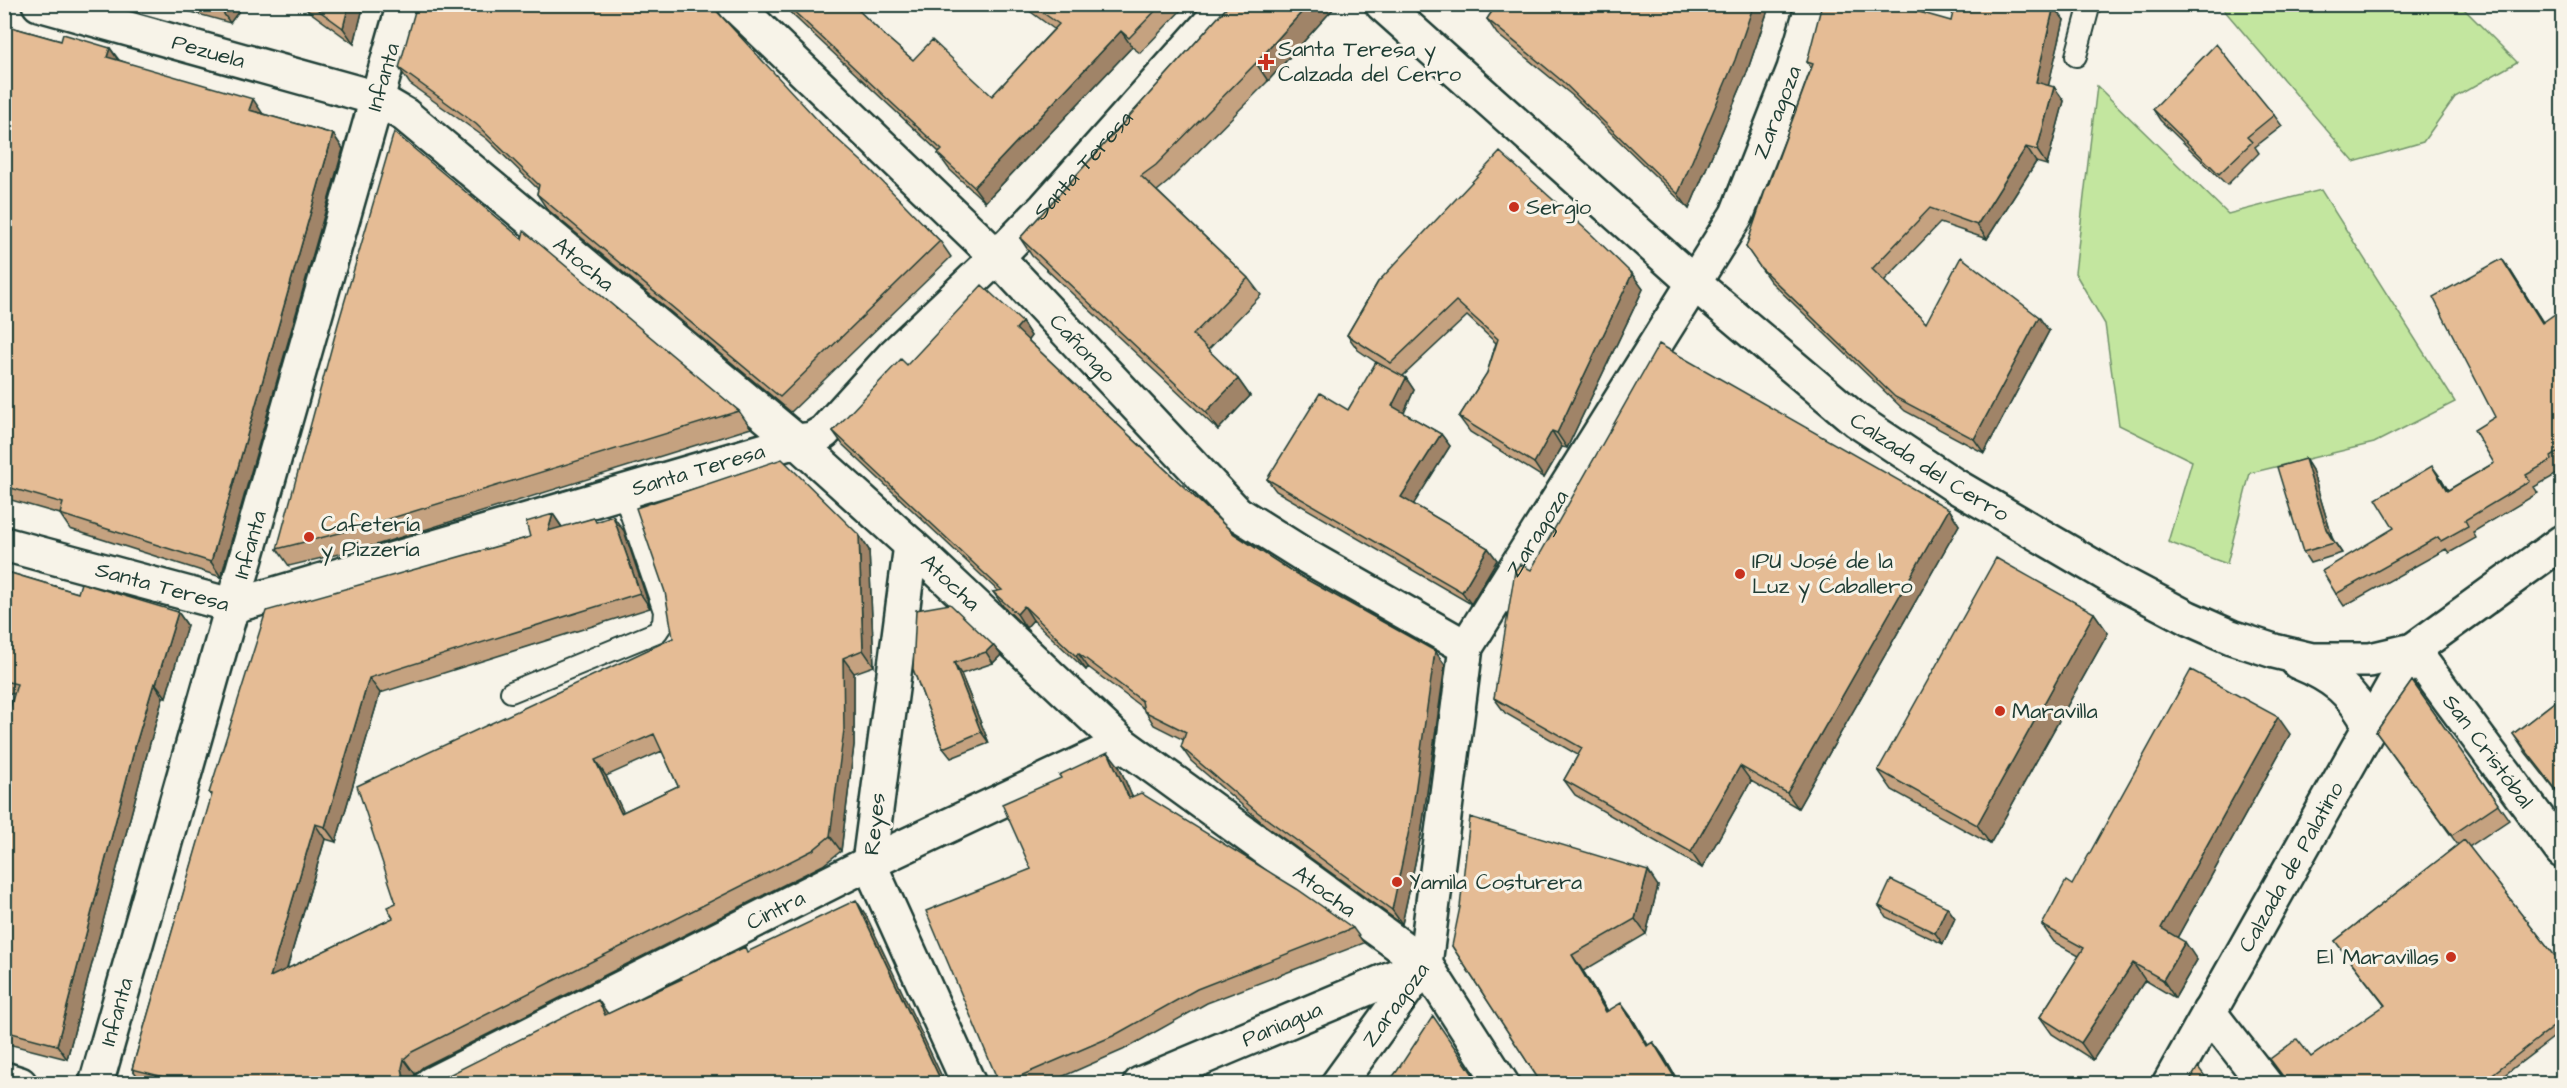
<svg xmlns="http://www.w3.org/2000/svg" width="2567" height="1088" viewBox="0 0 2567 1088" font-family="'Architects Daughter',sans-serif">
  <rect width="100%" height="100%" fill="#f7f3e8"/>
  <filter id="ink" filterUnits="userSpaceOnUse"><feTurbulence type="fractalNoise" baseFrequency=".0167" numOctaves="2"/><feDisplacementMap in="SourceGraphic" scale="12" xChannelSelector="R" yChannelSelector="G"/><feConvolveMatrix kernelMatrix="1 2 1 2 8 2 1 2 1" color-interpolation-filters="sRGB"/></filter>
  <g filter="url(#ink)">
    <path fill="#c3e69f" stroke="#71926a" stroke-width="1.5" d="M2223 5H2460L2517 62 2455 97 2423 142 2354 162 2224 10Z
      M2097 86 2228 214 2321 190 2455 402 2374 443 2250 473 2227 564 2168 542 2192 461 2119 425 2105 324 2075 273Z"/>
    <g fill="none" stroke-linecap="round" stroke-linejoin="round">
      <defs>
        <path id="lane" d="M2076 56 2090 4
          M511 692 657 632 663 623 664 611 623 492"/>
        <g id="street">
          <path id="s1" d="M39 4 376 98 405 115 796 441 911 545 1122 744 1425 964 1502 1084"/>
          <path id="s2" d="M734 4 997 257 1237 513 1304 555 1466 647"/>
          <path id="s3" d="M4 544 234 606 796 441 812 439 824 432 893 356 997 257 1045 208 1227 4"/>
          <path d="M911 545 869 863 969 1084"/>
          <path id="s4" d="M2413 650 2562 851"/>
          <path d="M2209 1012 2265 1084"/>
          <path d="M4 1079 20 1084"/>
          <path id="s5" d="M96 1084 404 4"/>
          <path id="s6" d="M431 1084 869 863 1122 744"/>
          <path id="s7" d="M1140 1084 1425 964"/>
          <path id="s8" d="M1338 1084 1425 964 1466 647 1737 214 1794 69 1813 4"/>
        </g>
        <g id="secondary">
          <path id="s9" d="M2169 1084 2413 650"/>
        </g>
        <g id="primary">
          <path id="s10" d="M1382 4 1694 283 1856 420 1954 485 2120 582 2188 618 2231 637 2274 651 2312 660H2370L2413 650 2562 542"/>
          <path d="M2298 662C2334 677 2352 691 2370 726"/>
        </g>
      </defs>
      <use href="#lane" stroke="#1f3d34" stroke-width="24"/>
      <use href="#street" stroke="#1f3d34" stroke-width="38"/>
      <use href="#secondary" stroke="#1f3d34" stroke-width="38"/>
      <use href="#primary" stroke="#1f3d34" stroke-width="38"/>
      <use href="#lane" stroke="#f7f3e8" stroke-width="20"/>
      <use href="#street" stroke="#f7f3e8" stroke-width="33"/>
      <use href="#secondary" stroke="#f7f3e8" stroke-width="33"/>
      <use href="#primary" stroke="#f7f3e8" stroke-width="33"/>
    </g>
    <path fill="#c5a280" stroke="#1f3d34" stroke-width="1.5" fill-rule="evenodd" d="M163 4H244L230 23Z
      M299 4H364L354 44Z
      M781 4H852L884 35 913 60 992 96 1054 29 1020 4H1187L1140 53 1132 47 985 202 949 169 938 154 939 152Z
      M1230 4 1334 8 1268 81 1168 182 1157 191 1248 278 1261 295 1208 350 1238 379 1250 396 1218 430 1032 256 1020 238Z
      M1497 4H1770L1746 75 1689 209 1573 96 1497 34 1487 19Z
      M2557 4H2562V10Z
      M2064 20 2048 86 2054 87 2064 101 2047 165 2036 162 1987 239 1940 223 1884 281 1926 323 2049 331 1984 453 1905 411 1770 281 1746 247 1811 68 1807 62 1951 21Z
      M4 25 61 41 110 48 119 60 263 114 333 134 343 149 221 577 70 529 60 514 4 498Z
      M399 68 825 128 940 241 951 257 791 412 547 209 537 194 538 189 487 139 410 84Z
      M2153 109 2274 115 2282 126 2255 147 2259 153 2227 185 2160 120Z
      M522 239 739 411 751 428 376 545 289 566 277 549Z
      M2510 270 2543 323 2562 309V467L2559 469 2561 472 2534 487 2538 493 2473 532 2476 538 2449 553 2446 549 2344 606 2336 594 2394 528 2441 478 2448 490 2494 463 2495 417Z
      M1632 274 1643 289 1567 448 1562 447 1544 478 1470 432 1459 417 1487 373 1496 343 1467 316 1403 376 1406 378 1414 390 1404 413 1441 434 1450 446 1413 504 1488 548 1497 560 1471 604 1276 491 1267 479 1348 410 1377 363 1358 350 1347 335 1378 282Z
      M1022 322 1031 336 1028 340 1234 534 1293 572 1435 651 1445 665 1421 835 1402 924 1265 825 1191 761 1181 747 1184 740 1154 725 1144 709 1088 667 1086 670 1033 620 1026 628 1003 606 993 592 998 591 843 445 833 431 907 365Z
      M2305 459 2312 470 2333 540 2342 553 2310 563 2303 552Z
      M1949 509 1959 525 1798 808 1751 781 1702 868 1575 795 1564 780 1578 755 1505 713 1494 698 1531 570Z
      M553 514 562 527 597 522 624 531 650 608 380 693 336 842 325 839 287 969 393 918 396 903 673 638 859 535 869 550 874 666 854 673V745L841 851 823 865 423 1067 415 1074 412 1083H143L132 1069 212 796 209 793 530 537ZM662 751 678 786 623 812 606 776Z
      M4 571 78 593 178 612 187 625 166 697H163L145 761 67 1059 4 1043V729L14 694 4 692Z
      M2094 613 2108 633 1990 844 1892 790 1878 770Z
      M993 645 1001 655 993 663 961 674 989 743 951 758 943 748 913 669Z
      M2412 681 2509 820 2469 847 2562 965V1031L2494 1083H2288L2311 1057 2385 1006 2335 941 2458 845 2376 732Z
      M2562 696V799L2526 753 2513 734Z
      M2290 734 2177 938 2197 960 2175 998 2145 980 2093 1060 2052 1034 2040 1017 2079 956 2054 942 2042 925 2072 885Z
      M1119 766 1132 797 1353 928 1364 943 1207 1003 1123 1050 1048 1083H999L1031 869Z
      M1658 886 1646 934 1583 971 1608 1011 1632 1018 1648 1045 1653 1042 1664 1057 1679 1083H1541L1452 946Z
      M1879 906 1947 907 1955 918 1943 944 1886 917Z"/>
    <path fill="#a08468" stroke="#1f3d34" stroke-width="1.5" d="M221 4H244L230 23 219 7Z
      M349 4H364L354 44 343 28Z
      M1309 4H1331L1334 8 1268 81 1256 63Z
      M1754 4H1770L1746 75 1689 209 1678 194Z
      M2054 6 2064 20 2046 96 2036 82Z
      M1121 31 1132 47 985 202 974 187Z
      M110 48 120 63 107 57Z
      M2054 87 2064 101 2047 165 2037 150Z
      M253 99 263 114 249 110Z
      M333 134 343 149 221 577 211 562Z
      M2026 147 2036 162 1987 239 1977 225Z
      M2502 259 2510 270 2551 335 2542 323Z
      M1632 274 1643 289 1567 448 1557 433Z
      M2039 317 2049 331 1984 453 1974 439Z
      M1022 322 1031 336 1026 343 1016 329Z
      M1406 378 1414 390 1401 419 1392 406Z
      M1238 379 1250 396 1218 430 1206 412Z
      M1552 431 1562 447 1544 478 1534 463Z
      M1441 434 1450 446 1410 510 1401 497Z
      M2305 459 2312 470 2333 540 2342 553 2326 529Z
      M2432 466 2441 478 2455 503 2447 491Z
      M1949 509 1959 525 1798 808 1787 793Z
      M553 514 563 529 548 531Z
      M613 516 624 531 650 608 640 593Z
      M859 535 869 550 874 666 863 650Z
      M1488 548 1497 560 1471 604 1462 592Z
      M1024 606 1033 620 1026 628 1017 614Z
      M178 612 187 625 166 697 156 684Z
      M2094 613 2108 633 1990 844 1977 825Z
      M993 645 1001 655 993 663 986 652Z
      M1435 651 1445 665 1421 835 1402 924 1392 910Z
      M1078 653 1088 667 1086 670 1076 656Z
      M843 658 854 673V745L841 851 830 836Z
      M954 663 961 674 989 743 981 732Z
      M369 678 380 693 336 842 325 827Z
      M154 683 163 697 145 761 67 1059 57 1045 135 747Z
      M2278 717 2290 734 2173 945 2161 928Z
      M1108 752 1119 766 1139 813 1129 798Z
      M595 760 606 776 631 828 621 813Z
      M1740 766 1751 781 1702 868 1691 852Z
      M315 824 325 839 280 992 270 977Z
      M1648 871 1658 886 1646 934 1635 919Z
      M856 900 866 915 945 1083H942Z
      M1947 907 1955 918 1943 944 1935 933Z
      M2185 942 2197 960 2175 998 2163 980Z
      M1572 955 1583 971 1617 1027 1606 1012Z
      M2133 963 2145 980 2093 1060 2081 1043Z
      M598 1000 609 1015H605Z
      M1621 1003 1632 1018 1657 1061 1647 1046Z
      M1653 1042 1664 1057 1679 1083H1678Z
      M404 1059 415 1074 412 1083H408L404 1078 402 1068Z"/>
    <path fill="#e5bc95" stroke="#1f3d34" stroke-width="1.5" fill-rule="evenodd" d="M210 4H221L219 7Z
      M310 4H349L343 28Z
      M417 4H710L825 128 870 169 940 241 780 397 537 194 539 185 476 124 399 68Z
      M786 4H852L884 35 913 60 932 40 992 96 1059 24 1030 4H1162L1129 38 1121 31 974 187 938 154 942 150Z
      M1230 4H1309L1256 63 1156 165 1141 176 1248 278 1193 335 1238 379 1206 412 1020 238Z
      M1497 4H1754L1735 60 1678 194 1562 81 1487 19Z
      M1822 4H1891L1951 21 1955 4H2048L2054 6 2036 82 2054 87 2037 150 2026 147 1977 225 1930 208 1872 269 1926 323 1961 257 2039 317 1974 439 1895 397 1760 267 1746 247 1767 185 1768 186 1813 64 1807 62Z
      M4 25 61 41 63 34 110 48 107 57 253 99 249 110 333 134 211 562 60 514 63 503 4 486Z
      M2216 44 2274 115 2247 137 2252 142 2219 174 2153 109Z
      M394 132 522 239 524 231 739 411 363 527 277 549 338 324Z
      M1500 152 1592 235 1632 274 1557 433 1552 431 1534 463 1459 417 1487 373 1498 339 1456 301 1391 363 1347 335 1378 282Z
      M2502 259 2542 323 2562 309V450L2551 457 2552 460 2526 475 2530 481 2465 520 2468 526 2441 541 2438 537 2336 594 2322 571 2394 528 2376 499 2432 466 2447 491 2494 463 2474 430 2495 417 2433 297Z
      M982 285 1022 322 1016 329 1234 534 1293 572 1435 651 1411 821 1392 910 1256 811 1181 747 1186 732 1144 711 1142 701 1078 653 1076 656 1024 606 1017 614 993 592 1002 590 833 431 901 359 907 365Z
      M1659 344 1949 509 1787 793 1740 766 1691 852 1564 780 1582 748 1494 698 1515 571 1520 564 1531 570Z
      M1376 362 1406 378 1392 406 1441 434 1401 497 1488 548 1462 592 1267 479 1320 393 1348 410Z
      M782 459 859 535 863 650 843 658 844 730 830 836 813 850 412 1052 404 1059 402 1068 404 1078 409 1083H188L132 1069 212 794 209 793 266 611 530 537 526 522 553 514 548 531 594 518 596 522 613 516 640 593 369 678 325 827 315 824 270 977 393 918 387 907 396 903 357 786 673 638 665 592 636 508ZM654 734 678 786 621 813 595 760Z
      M2305 459 2326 529 2334 543 2303 552 2277 467Z
      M1996 558 2094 613 1977 825 1878 770Z
      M4 571 78 593 81 583 178 612 156 684 154 683 135 747 57 1045 4 1031V729L17 684 4 681Z
      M950 604 993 645 986 652 954 663 981 732 943 748 913 669 916 610Z
      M2191 670 2278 717 2161 928 2185 942 2163 980 2133 963 2081 1043 2040 1017 2084 948 2042 925 2066 881 2072 885Z
      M2412 681 2498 804 2452 835 2376 732Z
      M2562 696V797L2513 734Z
      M1108 752 1129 798 1141 793 1297 889 1353 928 1197 989 1113 1036 1004 1083H999L926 911 1031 869 1002 804 1061 778 1059 775Z
      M1470 817 1648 871 1635 919 1572 955 1606 1012 1621 1003 1647 1046 1653 1042 1678 1083H1541L1452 946 1460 907Z
      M2464 840 2562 965V1020L2481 1083H2288L2270 1059 2297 1039 2311 1057 2385 1005 2335 941Z
      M1891 880 1947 907 1935 933 1879 906Z
      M856 900 942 1083H433L598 1000 605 1015 682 979 681 977 745 947 747 952Z
      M1433 1016 1478 1082 1479 1083H1388L1397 1071Z
      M2198 1067 2210 1083H2188Z"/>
  </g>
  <g fill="#c8321e" stroke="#f7f3e8" stroke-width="2">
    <path d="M1263 53h6v6h6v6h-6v6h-6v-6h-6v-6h6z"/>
    <circle cx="1514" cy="207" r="6"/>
    <circle cx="309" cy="537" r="6"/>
    <circle cx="1740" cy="574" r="6"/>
    <circle cx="2000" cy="711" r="6"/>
    <circle cx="1397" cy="882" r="6"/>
    <circle cx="2451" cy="957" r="6"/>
  </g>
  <g text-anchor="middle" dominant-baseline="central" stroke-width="6" stroke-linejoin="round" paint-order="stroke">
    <g font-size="22" fill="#1f3d34" stroke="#f7f3e8" text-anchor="start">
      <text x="1278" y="49">Santa Teresa y<tspan x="1278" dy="25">Calzada del Cerro</tspan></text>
      <text x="1526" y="207">Sergio</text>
      <text x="321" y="524">Cafetería<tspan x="321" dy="25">y Pizzería</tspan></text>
      <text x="1752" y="561">IPU José de la<tspan x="1752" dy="25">Luz y Caballero</tspan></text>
      <text x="2012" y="711">Maravilla</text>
      <text x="1409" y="882">Yamila Costurera</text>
      <text x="2439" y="957" text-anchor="end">El Maravillas</text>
    </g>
    <g font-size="22" fill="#1f3d34" stroke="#f7f3e8">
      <text stroke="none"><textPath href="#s1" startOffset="176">Pezuela</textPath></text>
      <text stroke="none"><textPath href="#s5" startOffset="1047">Infanta</textPath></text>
      <text stroke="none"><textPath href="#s8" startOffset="1088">Zaragoza</textPath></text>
      <text stroke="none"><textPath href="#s3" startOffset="1226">Santa Teresa</textPath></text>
      <text stroke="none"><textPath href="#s1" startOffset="616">Atocha</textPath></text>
      <text stroke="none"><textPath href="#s2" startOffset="490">Cañongo</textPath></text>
      <text stroke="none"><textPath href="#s10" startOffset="718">Calzada del Cerro</textPath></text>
      <text stroke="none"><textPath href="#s3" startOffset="722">Santa Teresa</textPath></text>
      <text stroke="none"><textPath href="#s8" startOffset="602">Zaragoza</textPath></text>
      <text stroke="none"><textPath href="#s5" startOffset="561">Infanta</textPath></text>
      <text stroke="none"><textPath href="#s1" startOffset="1102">Atocha</textPath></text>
      <text stroke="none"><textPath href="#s3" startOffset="164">Santa Teresa</textPath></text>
      <text stroke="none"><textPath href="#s4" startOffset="126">San Cristóbal</textPath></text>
      <text transform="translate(875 824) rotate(-84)">Reyes</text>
      <text stroke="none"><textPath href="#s9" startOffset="249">Calzada de Palatino</textPath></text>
      <text stroke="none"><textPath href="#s1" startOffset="1588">Atocha</textPath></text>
      <text stroke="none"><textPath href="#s6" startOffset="386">Cintra</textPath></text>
      <text stroke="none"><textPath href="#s8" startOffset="98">Zaragoza</textPath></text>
      <text stroke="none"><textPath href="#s5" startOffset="75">Infanta</textPath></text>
      <text stroke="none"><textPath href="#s7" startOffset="154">Paniagua</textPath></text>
    </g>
  </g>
  <rect width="2567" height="1088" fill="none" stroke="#f7f3e8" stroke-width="24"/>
  <rect x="12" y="12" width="2543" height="1064" fill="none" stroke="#1f3d34" stroke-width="2" filter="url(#ink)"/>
</svg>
